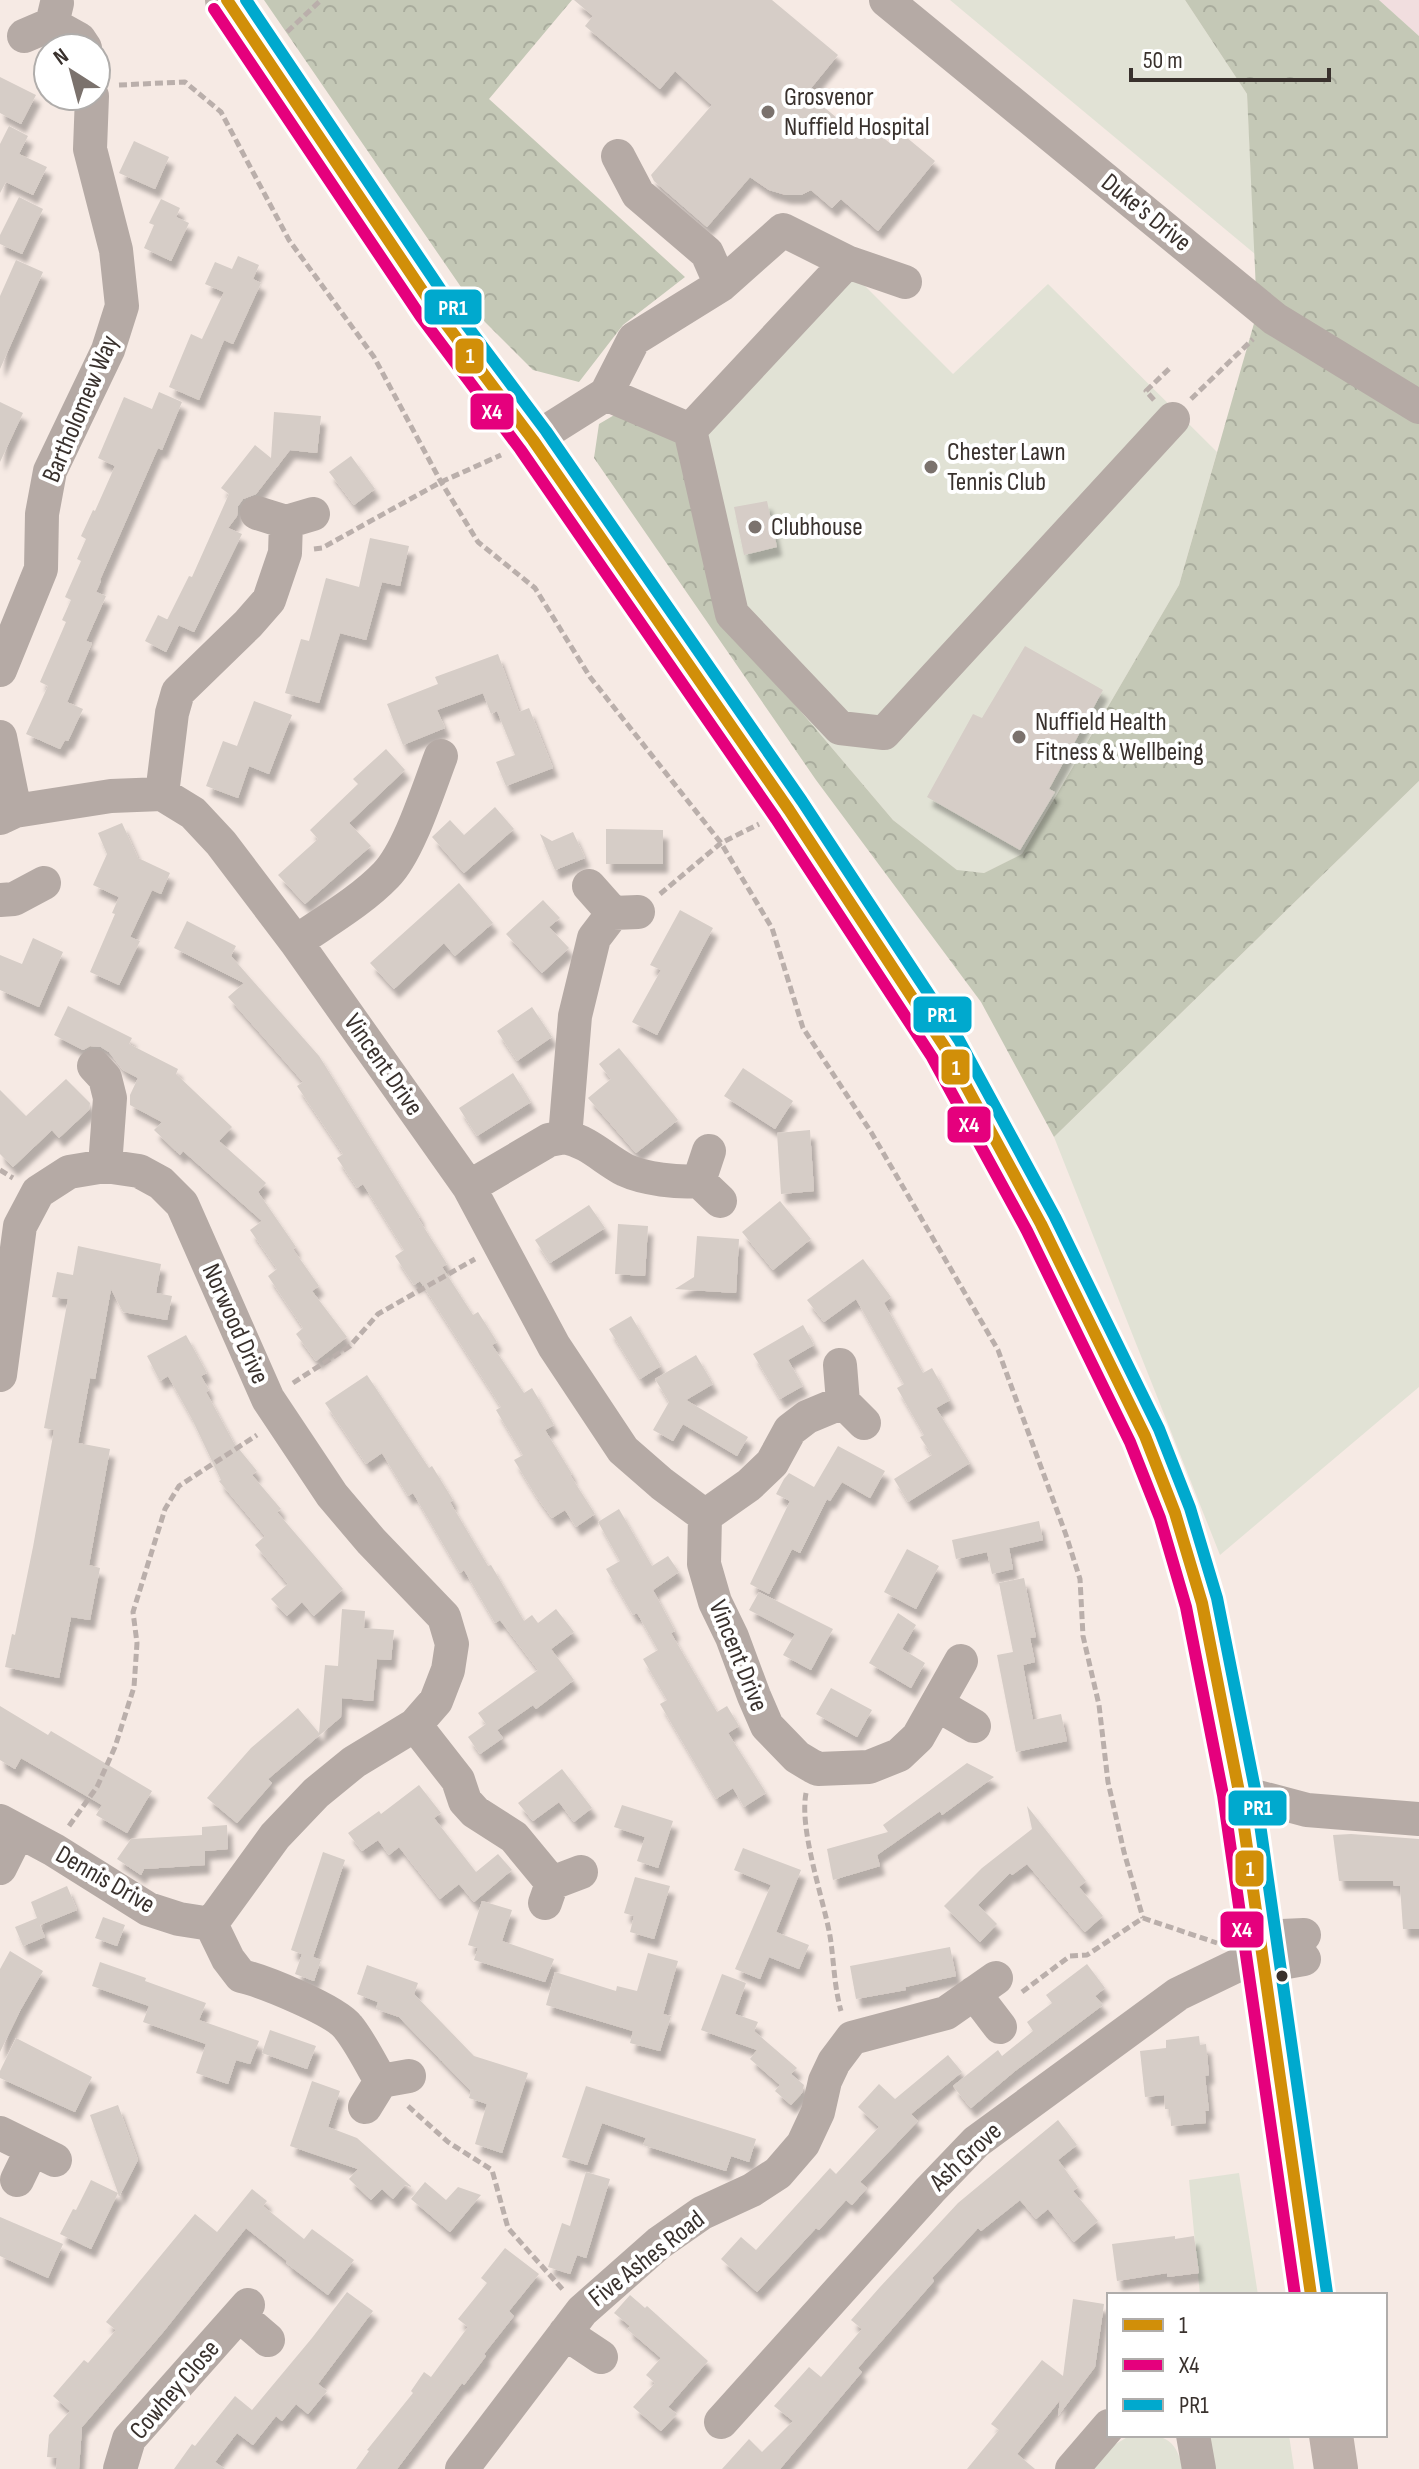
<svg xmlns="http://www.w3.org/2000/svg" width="1419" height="2469" viewBox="0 0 1419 2469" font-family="'Sofia Sans Condensed',sans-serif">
  <defs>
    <pattern id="forest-crowns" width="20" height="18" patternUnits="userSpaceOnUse" patternTransform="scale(2)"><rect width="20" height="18" fill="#c4c8b6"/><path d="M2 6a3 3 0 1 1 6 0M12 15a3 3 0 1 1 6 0" fill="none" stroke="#a9ac9d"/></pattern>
    <filter id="shadow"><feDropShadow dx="5" dy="9" stdDeviation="2" flood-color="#0004"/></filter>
  </defs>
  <rect width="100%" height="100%" fill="#f6eae4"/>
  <path fill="#f1dedf" d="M1379 0H1419V36Z"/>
  <path fill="#e1e2d5" d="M950 0H1185L1247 94 1255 254Z
    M852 273 953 374 1048 284 1217 452 1179 585 1022 854 984 873 958 871 893 820 726 623 680 447Z
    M1419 781V1387L1220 1555 1054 1137Z
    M1239 2173 1258 2295H1200L1189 2180Z
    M1131 2435C1162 2435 1175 2435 1183 2469H1091L1114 2445Z
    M1204 2435H1289L1294 2469H1210Z"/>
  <path fill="url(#forest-crowns)" d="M264 0H572L489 99 685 277 623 325 579 382 533 370 485 322Z
    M1185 0H1379L1419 36V781L1054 1137 981 1002 816 780 594 458 599 424 616 414 677 433 726 623 893 820 957 870 984 873 1022 854 1179 585 1257 313 1247 94Z"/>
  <path fill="#d6cdc7" filter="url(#shadow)" d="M574 0H772L838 55 807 93 861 138 870 127 891 144 900 132 935 161 878 231 841 199 832 208 811 190 801 195H786L769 190 750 177 707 227 654 181 651 175 712 105 675 71 660 89 585 26 593 16Z
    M0 77 36 95 21 124 0 113Z
    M9 126 28 136 19 154 47 167 33 195 6 182 0 193V144Z
    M134 141 169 157 155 189 119 173Z
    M19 197 43 209 22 254 0 244V235Z
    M161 199 180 208 176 217 189 223 171 261 144 248 154 225 149 223Z
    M238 256 259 265 253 279 261 283 233 344 224 340 199 400 169 387 191 334 202 339 224 292 205 284 215 262 232 269Z
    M16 260 43 272 0 369V296Z
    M159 392 182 402 162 450 158 448 100 580 101 581 96 592 106 596 86 641 92 643 67 702 83 709 68 741 65 740 60 749 26 734 48 686 40 682 66 622 62 620 71 600 65 597 81 561 77 559 86 539 81 536 93 510 95 511 115 466 98 458 124 397 152 409Z
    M0 402 23 413 0 462Z
    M274 412 321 416 317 453 290 450 256 494 243 499 238 506 237 516 228 528 242 534 194 632 167 620 189 576 192 577 229 494 221 488 255 445 271 458Z
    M351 456 375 489 354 505 329 472Z
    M767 501 777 547 744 555 734 507Z
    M370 538 409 546 400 586 382 582 366 640 340 633 319 703 285 693 301 639 309 641 326 578 359 587Z
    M158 615 179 625 166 652 145 641Z
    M1025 646 1103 690 1049 789 1055 792 1020 850 927 797 973 714 982 718Z
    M498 654 519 712 529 708 553 768 506 786 496 762 515 755 497 711 491 714 483 693 437 710 445 728 403 745 387 704 438 684 435 677Z
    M254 701 292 715 269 774 249 766 238 798 206 786 223 741 237 746Z
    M386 749 405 770 349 823 371 846 305 904 278 875 318 839 310 830 358 784 353 779Z
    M495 807 514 829 464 873 432 837 450 820 464 835Z
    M122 823 138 858 170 873 161 894 152 890 130 937 140 941 119 985 90 972 115 914 112 913 119 897 93 885 107 854 98 833Z
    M606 829 663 830V864H606Z
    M573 832 585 858 555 870 540 834 552 841Z
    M459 883 493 923 455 956 444 943 394 989 370 963Z
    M543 900 560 918 549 927 569 948 542 973 506 934Z
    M680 910 713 928 657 1035 632 1022 661 970 650 965Z
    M187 921 236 946 231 956 319 1056 420 1217 418 1218 447 1264 442 1267 473 1315 478 1312 497 1342 492 1345 524 1393 532 1388 554 1425 545 1430 572 1474 570 1475 595 1514 576 1527 565 1510 552 1518 536 1496 514 1460 523 1455 496 1410 501 1407 420 1281 414 1285 395 1256 404 1250 363 1184 357 1188 337 1158 343 1154 297 1086 303 1082 228 997 244 983 174 948Z
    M33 938 63 952 39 1007 0 990V955L22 964Z
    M68 1006 132 1038 129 1044 178 1069 176 1074 232 1127 219 1141 266 1183 258 1192 296 1247 293 1249 319 1286 312 1291 347 1337 316 1361 296 1334 303 1328 268 1276 277 1269 250 1230 262 1221 183 1151 180 1155 154 1130 162 1122 130 1105V1095L138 1078 123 1070 109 1052 101 1047 90 1046 83 1050 54 1035Z
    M532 1007 552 1037 517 1061 497 1031Z
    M619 1048 678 1120 636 1153 588 1098 611 1079 599 1064Z
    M743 1068 793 1101 775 1129 724 1096Z
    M513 1073 531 1102 477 1136 459 1108Z
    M66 1079 90 1103 89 1110 59 1138 52 1130 13 1167 0 1154V1090L26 1116Z
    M810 1130 814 1191 781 1194 777 1133Z
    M780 1201 811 1239 773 1270 742 1232Z
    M589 1205 605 1228 550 1263 535 1240Z
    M618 1224 648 1226 645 1276 615 1274Z
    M697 1236 739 1239 736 1293 675 1289 694 1277Z
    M78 1246 161 1264 156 1293 172 1296 167 1320 123 1312 111 1289 95 1379 90 1378 78 1443 110 1449 89 1565 100 1568 90 1620 71 1617 59 1678 5 1667 12 1634 15 1635 33 1547 54 1430 44 1428 68 1299 52 1297 57 1272 73 1275Z
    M863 1259 891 1297 884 1303 923 1373 932 1368 950 1400 936 1408 970 1463 908 1502 894 1479 932 1455 920 1437 924 1435 897 1388 904 1384 856 1299 824 1322 807 1300Z
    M631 1316 661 1366 640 1379 609 1329Z
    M803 1325 814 1345 788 1360 803 1386 780 1399 753 1354Z
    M186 1335 207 1373 201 1376 209 1390 206 1392 234 1443 257 1471 252 1475 281 1509 277 1512 343 1589 314 1616 302 1602 287 1616 271 1599 288 1584 255 1545 265 1536 219 1481 221 1480 192 1419 168 1376 160 1381 147 1356Z
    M696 1355 713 1384 686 1400 748 1437 737 1456 683 1424 673 1441 653 1430 669 1402 655 1379Z
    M367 1375 429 1468 432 1466 453 1500 450 1502 488 1566 491 1565 524 1621 532 1615 538 1623 556 1609 574 1632 551 1649 574 1680 536 1709 533 1705 497 1730 503 1738 480 1754 468 1737 486 1724 478 1713 538 1670 500 1620 495 1623 464 1570 460 1573 413 1493 408 1496 382 1453 366 1464 325 1403Z
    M838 1446 885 1471 870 1498 842 1482 830 1501 827 1499 800 1553 792 1549 769 1594 750 1584 790 1501 776 1494 784 1479 789 1473 814 1487Z
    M619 1509 652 1566 668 1556 679 1572 653 1590 675 1631 671 1633 717 1712 727 1706 739 1726 728 1733 766 1793 744 1807 733 1788 716 1799 660 1704 667 1700 643 1659 658 1650 637 1613 633 1615 606 1569 620 1561 598 1522Z
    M1039 1521 1043 1540 1009 1548 1013 1569 992 1574 987 1552 956 1559 952 1540Z
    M907 1549 939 1566 916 1609 884 1592Z
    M1024 1578 1036 1637 1030 1638 1035 1662 1023 1665 1033 1720 1061 1714 1067 1741 1016 1752 997 1655 1013 1652 999 1583Z
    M759 1592 833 1629 811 1670 783 1655 795 1634 749 1610Z
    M342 1609 365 1611 364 1628 394 1630 391 1660 377 1659 373 1701 342 1698 341 1717 268 1779 272 1783 237 1823 207 1798 251 1748 298 1708 319 1733 325 1665 338 1666Z
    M898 1613 916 1625 902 1649 925 1663 911 1688 869 1663Z
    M831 1688 872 1710 857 1737 816 1714Z
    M0 1706 48 1735 51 1731 152 1791 127 1833 96 1815 102 1805 21 1758 15 1769 0 1760Z
    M967 1763 994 1777 942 1815 940 1811 877 1855 880 1866 833 1880 827 1849 888 1832 883 1825Z
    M562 1769 592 1808 574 1822 559 1802 533 1821 518 1803Z
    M419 1785 441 1813 434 1818 476 1872 498 1854 512 1870 474 1902 459 1884 440 1899 399 1847 389 1855 378 1840 362 1851 348 1833 379 1811 381 1814Z
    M622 1805 673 1821 658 1868 637 1861 645 1837 614 1827Z
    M1027 1806 1086 1881 1079 1887 1103 1916 1085 1932 1027 1864 1012 1875 1010 1873 978 1905 997 1924 980 1942 944 1906 982 1868 1032 1829Z
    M227 1825 228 1849 205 1851V1865L144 1869 141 1875 117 1859 131 1839 202 1835V1827Z
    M1351 1834 1419 1839V1929H1403L1400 1886H1394L1393 1881H1339L1333 1835Z
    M743 1848 801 1870 776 1932 809 1945 799 1969 769 1957 760 1979 735 1969 771 1885 734 1870Z
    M323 1852 345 1860 313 1957 321 1960 314 1981 295 1974 302 1954 291 1950Z
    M635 1877 670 1886 654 1939 630 1932 634 1916 624 1913Z
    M67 1886 77 1910 40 1925 45 1937 23 1946 15 1927 37 1918 31 1902Z
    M482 1901 512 1910 502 1941 554 1959 545 1982 474 1960 478 1948 468 1945Z
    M103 1917 125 1925 117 1946 95 1938Z
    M950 1947 956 1976 905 1987 906 1990 856 1999 850 1966Z
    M10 1951 43 1971 21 2009 0 2052V1969Z
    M648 1953 678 1961 663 2014 671 2016 660 2051 630 2043 633 2031 546 2005 555 1972 616 1991 617 1986 637 1991Z
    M100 1962 146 1978 145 1981 206 2003 199 2020 259 2041 250 2064 236 2060 228 2084 196 2073 206 2044 143 2022 149 2006 92 1986Z
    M1087 1964 1105 1988 1095 1996 1103 2005 1015 2071 971 2108 969 2106 953 2086 998 2050 1002 2056 1033 2031 1027 2022 1052 2003 1046 1995Z
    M367 1965 418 1983 414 1994 474 2056 528 2073 502 2153 475 2144 487 2104 469 2098 471 2091 399 2017 376 2009 378 2002 357 1994Z
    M722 1974 746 1983 735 2014 758 2022 754 2031 797 2068 791 2074 804 2085 802 2093 791 2105 775 2091 780 2085 750 2059 757 2050 701 2030Z
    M270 2030 316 2046 307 2069 262 2053Z
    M1199 2036 1200 2045 1206 2044 1209 2075 1205 2076 1209 2111H1205L1206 2123 1171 2126 1170 2109H1165L1164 2095 1145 2097 1140 2051 1166 2048V2040Z
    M16 2038 92 2077 75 2112 0 2078V2071Z
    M948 2055 962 2072 911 2114 918 2121 860 2182 867 2188 852 2205 846 2200 819 2230 816 2228 757 2292 721 2259 741 2237 756 2250 830 2168 836 2174 879 2127 858 2107 879 2084 895 2099Z
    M312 2081 340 2091 328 2127 357 2138 412 2187 405 2185 393 2199 382 2189 371 2200 349 2179 358 2169 290 2146Z
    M586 2086 756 2139 749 2162 731 2156 726 2171 643 2145 646 2138 602 2123 587 2165 562 2157Z
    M118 2105 138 2160 119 2197 118 2193 91 2249 60 2234 73 2209 76 2210 91 2180 118 2193 90 2115Z
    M1058 2120 1077 2145 1058 2160 1078 2187 1073 2191 1098 2221 1074 2242 1048 2209 1036 2219 1020 2200 981 2231 978 2228 932 2278 934 2281 858 2368 862 2372 780 2469H722L749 2439 762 2452 793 2421 774 2406 809 2367 821 2377 862 2329 851 2320 880 2287 958 2203Z
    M586 2172 610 2179 586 2258 577 2255 570 2274 548 2267 562 2223 570 2226Z
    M425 2182 446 2200 458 2187 481 2195 450 2232 411 2199Z
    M252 2189 267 2201 263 2206 304 2239 312 2229 354 2260 328 2295 286 2263 287 2261 246 2228 164 2331 82 2427 79 2469H56L57 2458 47 2457 49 2435 70 2411 53 2396 84 2360 88 2363 116 2330 106 2322 195 2214 217 2232Z
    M0 2217 63 2244 48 2278 0 2256Z
    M1175 2236V2239L1194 2236 1199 2273 1167 2277V2273L1117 2281 1112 2244Z
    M505 2248 539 2274 509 2311 514 2316 484 2354 486 2356 464 2385 462 2383 397 2469H356L369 2451 367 2450 413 2393 411 2391 424 2372 431 2377 468 2327 458 2319 487 2283 481 2278Z
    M347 2292 373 2311 318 2384 327 2391 308 2414 296 2404 282 2421 276 2416 253 2445 237 2433 215 2462 225 2469H174L192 2444 195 2446 235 2396 252 2410 312 2338Z
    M630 2295 645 2308 647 2306 708 2361 668 2407 677 2414 661 2431 633 2407 655 2383 646 2375 661 2358 627 2329 630 2326 614 2313Z
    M1073 2299 1104 2304 1095 2367 1058 2416 1060 2400 1017 2454 1035 2469H967L999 2430 991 2424 1042 2360 1063 2376Z"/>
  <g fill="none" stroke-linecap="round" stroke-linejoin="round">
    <path stroke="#baafab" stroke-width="5" stroke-dasharray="8 4" stroke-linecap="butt" d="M287 32 321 0
      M119 85 185 82 221 112 289 240 374 357 441 482 478 542 535 588 590 677 721 843 772 928 803 1028 871 1132 998 1350 1066 1535 1080 1579 1083 1636 1099 1705 1108 1782 1124 1852 1143 1918
      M1191 399 1253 339
      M1154 400 1146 391 1171 367
      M314 549 322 548 441 482 501 455
      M660 894 721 843 759 824
      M0 1170 13 1178
      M293 1383 350 1346 378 1314 475 1259
      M806 1793C799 1830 823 1897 830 1936 834 1961 834 1986 841 2011
      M69 1826 97 1787 115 1747 134 1687 137 1643 133 1612 165 1509 179 1486 257 1435
      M1022 1992 1070 1956 1087 1955 1143 1918 1217 1943
      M408 2106 448 2142 492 2170 508 2228 564 2291"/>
    <path stroke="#b5aaa5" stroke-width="34" d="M886 0 1275 319 1419 407
      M52 24 79 39 85 48
      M24 36 52 24 57 3
      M618 156 638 194 707 253 721 285
      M606 394 690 430 732 614 840 728 884 733 1173 419
      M690 430 847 262 905 282
      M533 440 606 394 634 339 721 285 783 230 847 262
      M257 513 286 522 313 514
      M0 670 41 569 42 514 50 471 108 350 122 306 116 250 90 149 92 96
      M0 737 15 811
      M162 794 172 713 178 692 248 624 269 600 285 553 286 522
      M0 818 15 811 111 796 162 794 193 813 221 843 296 942 469 1187 554 1346 623 1450 662 1484 705 1516 704 1564 715 1602 732 1637 754 1696 767 1726 797 1757 812 1766 818 1769 869 1767 899 1755 918 1737 961 1661
      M589 886 613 913 638 912
      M0 900 14 899 44 883
      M296 942C326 921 361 901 386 875 409 852 429 787 441 756
      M94 1066 105 1078 110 1098 105 1166
      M565 1137C589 1142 604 1159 625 1170 644 1179 679 1183 699 1181
      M709 1151 699 1181 720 1201
      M469 1187 549 1140 565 1137 575 1016 594 938 613 913
      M840 1365 843 1402 864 1423
      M0 1375 20 1226 38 1192 69 1172 105 1166 139 1171 161 1183 182 1204 268 1399 332 1495 371 1541 444 1617 452 1644 448 1670 436 1701 415 1725 354 1762 316 1793 275 1836 211 1924
      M705 1516 749 1485 772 1463 790 1430 807 1417 843 1402
      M938 1705 974 1726
      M415 1725 458 1780 465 1801 475 1812 514 1837 552 1883
      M1239 1792 1307 1810 1419 1819
      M0 1821 54 1850 148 1909 179 1919 211 1924 228 1959 241 1976C263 1981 335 2010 348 2027 361 2043 370 2063 381 2081
      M0 1868 18 1832
      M545 1903 552 1883 581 1872
      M1259 1937 1304 1935
      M1264 1966 1304 1959
      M974 1993 1000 2027
      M365 2107 381 2081 409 2076
      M0 2133 55 2160
      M17 2180 32 2149
      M239 2315 268 2340
      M565 2333 601 2357
      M721 2422 930 2190 976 2142 1178 1994 1261 1954
      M1193 2435 1199 2469
      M120 2469 129 2439 248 2305
      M462 2469 582 2311 659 2243 702 2213 752 2190 778 2173 803 2144 818 2112 825 2081 834 2062 852 2038 946 2013 996 1978
      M1072 2469 1109 2426"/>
    <path stroke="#bdb0aa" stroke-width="44" d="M227 0 434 308 533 440 789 810 946 1049 1041 1224 1145 1436 1175 1513 1202 1603 1239 1792 1311 2295
      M1331 2435 1336 2469"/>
    <defs>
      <path id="bus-1" d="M227 0 434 308 533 440 789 810 946 1049 1041 1224 1145 1436 1175 1513 1202 1603 1239 1792 1311 2295"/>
      <path id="bus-2" d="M214 9 421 317 520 449 776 819 932 1057 1027 1231 1130 1442 1160 1518 1186 1607 1223 1795 1295 2295"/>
      <path id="bus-3" d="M246 0 447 299 546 431 802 801 959 1040 1055 1217 1159 1429 1190 1508 1217 1598 1255 1789 1327 2293"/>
    </defs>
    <use href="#bus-1" stroke="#fff" stroke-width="18"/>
    <use href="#bus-2" stroke="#fff" stroke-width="18"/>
    <use href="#bus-3" stroke="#fff" stroke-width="18"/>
    <use href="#bus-1" stroke="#d18f09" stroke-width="12"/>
    <use href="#bus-2" stroke="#e5007d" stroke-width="12"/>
    <use href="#bus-3" stroke="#00a9ce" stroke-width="12"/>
  </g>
  <g fill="#7b726d" stroke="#fff" stroke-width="3">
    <circle cx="768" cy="112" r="8"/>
    <circle cx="931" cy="467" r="8"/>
    <circle cx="755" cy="527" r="8"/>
    <circle cx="1019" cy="737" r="8"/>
  </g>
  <circle fill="#39312d" stroke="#fff" stroke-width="3" cx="1282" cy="1976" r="7"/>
  <g text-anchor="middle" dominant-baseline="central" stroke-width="8" stroke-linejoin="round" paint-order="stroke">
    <g font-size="26" fill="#39312d" stroke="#fff" text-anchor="start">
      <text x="784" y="97">Grosvenor<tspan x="784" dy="30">Nuffield Hospital</tspan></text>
      <text x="947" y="452">Chester Lawn<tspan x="947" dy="30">Tennis Club</tspan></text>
      <text x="771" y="527">Clubhouse</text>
      <text x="1035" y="722">Nuffield Health<tspan x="1035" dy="30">Fitness &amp; Wellbeing</tspan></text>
    </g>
    <g font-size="26" fill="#39312d" stroke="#fff">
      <text transform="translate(1146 213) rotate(39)">Duke's Drive</text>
      <text transform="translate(81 409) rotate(-67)">Bartholomew Way</text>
      <text transform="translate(383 1065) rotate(55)">Vincent Drive</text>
      <text transform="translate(235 1324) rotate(66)">Norwood Drive</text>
      <text transform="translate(738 1656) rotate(68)">Vincent Drive</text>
      <text transform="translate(105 1880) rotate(30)">Dennis Drive</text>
      <text transform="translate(966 2157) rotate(-43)">Ash Grove</text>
      <text transform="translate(647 2259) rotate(-38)">Five Ashes Road</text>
      <text transform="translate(175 2390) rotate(-49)">Cowhey Close</text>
    </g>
  </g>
  <g stroke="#fff" stroke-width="3">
    <rect x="423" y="288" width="60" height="38" rx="8" fill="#00a9ce"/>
    <rect x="454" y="337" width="31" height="38" rx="8" fill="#d18f09"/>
    <rect x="469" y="392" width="46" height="39" rx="8" fill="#e5007d"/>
    <rect x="912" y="995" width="61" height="39" rx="8" fill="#00a9ce"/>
    <rect x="940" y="1048" width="31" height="38" rx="8" fill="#d18f09"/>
    <rect x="946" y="1105" width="46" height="39" rx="8" fill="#e5007d"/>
    <rect x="1227" y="1789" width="61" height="38" rx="8" fill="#00a9ce"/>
    <rect x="1234" y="1849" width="31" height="39" rx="8" fill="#d18f09"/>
    <rect x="1219" y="1910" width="46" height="39" rx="8" fill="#e5007d"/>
  </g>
  <g font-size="22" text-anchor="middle" font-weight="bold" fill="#fff">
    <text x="453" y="315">PR1</text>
    <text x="470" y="363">1</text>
    <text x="492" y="419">X4</text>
    <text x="942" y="1022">PR1</text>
    <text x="956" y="1075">1</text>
    <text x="969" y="1132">X4</text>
    <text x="1258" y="1815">PR1</text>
    <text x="1250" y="1876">1</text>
    <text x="1242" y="1937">X4</text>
  </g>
  <rect x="1107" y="2293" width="280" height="144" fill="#ffffff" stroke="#b0adab" stroke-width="2"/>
  <rect x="1123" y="2319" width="40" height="12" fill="#d18f09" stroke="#b0adab" stroke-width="2"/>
  <text x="1179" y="2333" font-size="24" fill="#39312d">1</text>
  <rect x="1123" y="2359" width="40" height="12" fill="#e5007d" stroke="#b0adab" stroke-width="2"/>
  <text x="1179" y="2373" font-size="24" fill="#39312d">X4</text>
  <rect x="1123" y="2399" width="40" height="12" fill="#00a9ce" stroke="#b0adab" stroke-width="2"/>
  <text x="1179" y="2413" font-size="24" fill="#39312d">PR1</text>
  <g transform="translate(72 72) rotate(324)"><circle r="38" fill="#ffffff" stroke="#b0adab" stroke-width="2"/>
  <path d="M0-6L14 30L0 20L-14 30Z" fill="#7b726d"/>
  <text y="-12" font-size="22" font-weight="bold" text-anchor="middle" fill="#39312d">N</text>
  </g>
  <path d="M1131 68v12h198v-12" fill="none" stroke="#39312d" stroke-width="4"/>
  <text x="1143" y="68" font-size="24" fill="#39312d" stroke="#ffffff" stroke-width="6" paint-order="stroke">50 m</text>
</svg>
